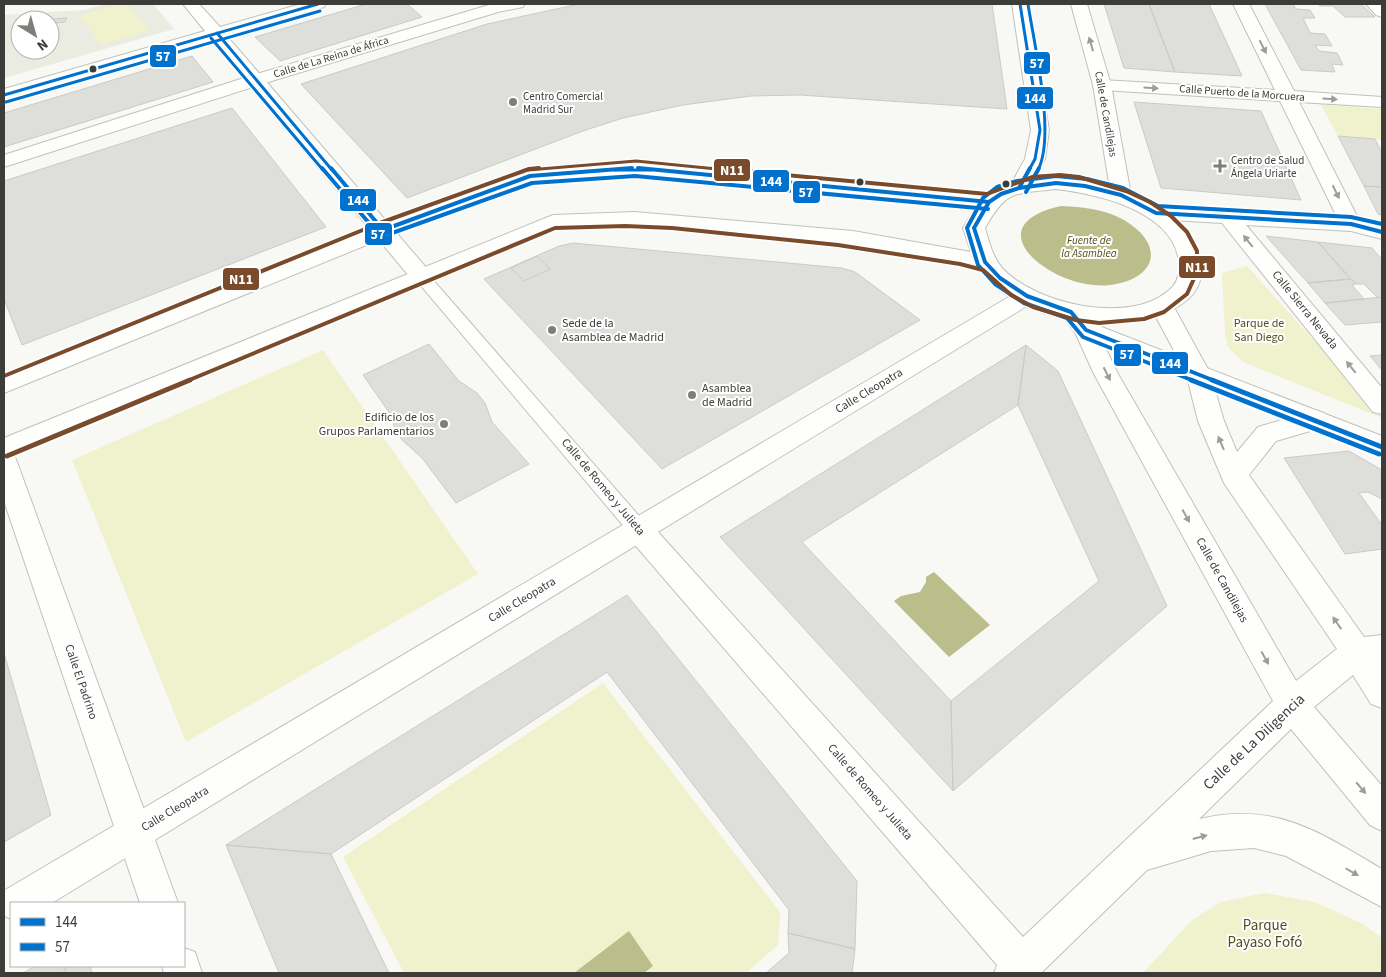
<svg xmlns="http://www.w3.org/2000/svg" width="1386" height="977" viewBox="0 0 1386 977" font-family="'Source Sans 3',sans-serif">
  <rect width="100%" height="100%" fill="#f8f9f4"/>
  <path fill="#eaebe1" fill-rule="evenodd" d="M107 4H153L174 29 4 78V15L84 10ZM20 20H50V50H20Z"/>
  <path fill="#f0f2cd" d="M122 4H128L150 31 101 45 79 15Z
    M1320 104 1382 109V140L1338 136Z
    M1247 266 1382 416V418L1243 362 1228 347 1225 335 1222 273Z
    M323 350 478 574 186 742 72 460Z
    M603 683 780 912 778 945 746 973H404L343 857Z
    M1265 893 1315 902 1363 924 1382 938V973H1143L1191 921 1220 902Z"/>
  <path fill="#bbbe8a" d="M1061 206C1083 207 1104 209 1124 220 1166 245 1157 279 1110 285 1055 292 970 226 1061 206Z
    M934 572 990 625 949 657 894 601 901 596 920 592 926 582V577Z
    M629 931 653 966 644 973H574Z"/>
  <path fill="#dedfdb" stroke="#cacbc7" d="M366 4H407L422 17 280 61 255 37Z
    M579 4H992L1007 109 800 95 751 96 683 105 623 118 583 131 407 198 301 84 487 24Z
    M1104 4H1149L1175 72 1124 68Z
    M1149 4H1209L1242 76 1175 72Z
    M1265 4H1293L1296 9 1310 10 1315 18H1303L1310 33 1325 34 1332 46 1315 45 1319 51 1337 53 1343 65 1332 64 1335 72 1301 70Z
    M1318 4H1361L1375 17H1345L1333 6H1320Z
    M67 18 65 22 50 23V20H38Z
    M192 56 213 82 4 147V113Z
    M1134 102 1261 111 1301 200 1161 188Z
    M232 108 326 227 22 345 4 299V181Z
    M1338 136 1375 139 1382 153V187L1364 186Z
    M1364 186 1382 187V215L1378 214Z
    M1266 236 1318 242 1350 279 1308 283Z
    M1318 242 1372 248 1382 260V297L1378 298 1364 284H1356Z
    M573 243 842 268 855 272 920 320 662 469 484 279 559 246Z
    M537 256 550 269 524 281 511 268Z
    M1350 279 1356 284 1352 285 1364 299 1325 303 1308 283Z
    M1382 297V322L1345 325 1325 303Z
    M429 344 459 381 477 393 485 403 492 422 529 464 456 503 422 458 402 440 394 426 391 415 363 375Z
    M1026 345 1018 405 802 542 951 701 953 791 720 537Z
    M1026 345 1058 371 1167 606 953 791 951 701 1099 581 1018 405Z
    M1382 355V370L1370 356Z
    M1349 451 1382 470V499L1368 492 1359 493 1382 525V549L1345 554 1284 458Z
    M627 595 857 881 855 949 788 933 789 910 607 672 331 854 226 845Z
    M4 653 51 815 4 842Z
    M226 845 331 854 389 973H279Z
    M788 933 855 949 852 973H766L789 953Z
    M35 966H67L63 973H23Z
    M67 966H90L92 973H63Z"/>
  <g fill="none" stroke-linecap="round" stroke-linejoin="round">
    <defs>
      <path id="service" d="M422 272 427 273 646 524 649 530 646 536 639 538 632 536 417 281 414 277Z"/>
      <path id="pedestrian" d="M525 4 523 7 498 12 262 84 4 167V155L250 76 489 5Z
        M1027 288 1035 291 1038 296 1035 301 52 903H11V919L5 916V890L1019 291Z"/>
      <path id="minor" d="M183 4H199L220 27 301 4H326L324 7 227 36 430 272 433 277 430 282 422 284 414 282 212 40 4 100V89L205 31Z
        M1233 4H1249L1294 91 1382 97V107L1299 102 1359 220 1382 225V239L1351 231 1246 225 1382 388V414L1373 412 1222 223 1156 219 1149 218 1146 213 1149 208 1156 207 1221 210 1227 209 1235 211 1337 217 1280 101 1102 90 1096 89 1093 85 1096 81 1102 80 1275 90Z
        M1366 4H1382V17L1376 15Z
        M1162 298 1170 300 1210 373 1224 421 1237 452 1258 427 1315 410 1324 413 1328 420 1324 427 1276 441 1249 475 1364 637 1382 635V708L1371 704 1353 675 1314 707 1382 786V831L1370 825 1291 729 1199 819C1275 801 1319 832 1382 869V907L1286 856 1254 848 1211 851 1147 870 1041 973H994L997 965 629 538 625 530 629 522 639 518 649 522 1023 937 1273 701 1094 374 1074 330 1078 324 1086 322 1094 324 1118 374 1296 681 1337 649 1224 483 1198 421 1186 373 1150 306 1154 300Z
        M4 452 14 455 17 462 178 903H140L4 501Z
        M184 948 195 952 202 973H164L162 966H184Z"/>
      <path id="tertiary" d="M1012 4H1028L1049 130 1045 159 1026 192 1019 194 1012 192 1009 188 1025 159 1031 130Z
        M1071 4H1087L1111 85 1131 195 1128 199 1121 201 1114 199 1111 195 1093 85Z
        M1071 304 1079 306 1094 324 1382 436V457L1078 336 1059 312 1063 306Z"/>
      <path id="secondary" d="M635 162 985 195C1010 173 1067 176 1098 184 1118 189 1140 194 1158 206 1189 226 1224 275 1182 304 1130 341 1014 323 979 268L853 245 635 224 556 227 4 459V438L553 215 635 212 853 231 971 252 963 228 976 207 635 174 533 182 391 235 4 393V374L375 225 523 172ZM1056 189C1097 194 1172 210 1179 261 1180 273 1178 284 1168 291 1129 325 1036 304 1003 269 993 258 989 242 985 228 1007 189 1014 194 1056 189Z"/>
    </defs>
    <use href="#service" stroke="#c0c1be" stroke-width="2"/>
    <use href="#pedestrian" stroke="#c0c1be" stroke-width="2"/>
    <use href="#minor" stroke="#c0c1be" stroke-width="2"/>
    <use href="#tertiary" stroke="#c0c1be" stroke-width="2"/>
    <use href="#secondary" stroke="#c0c1be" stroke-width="2"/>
    <use href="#service" fill="#fefefd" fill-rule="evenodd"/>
    <use href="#pedestrian" fill="#fefefd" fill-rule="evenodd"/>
    <use href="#minor" fill="#fefefd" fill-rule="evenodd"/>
    <use href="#tertiary" fill="#fefefd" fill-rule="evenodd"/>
    <use href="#secondary" fill="#fefefd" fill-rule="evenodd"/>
    <defs>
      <path id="bus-1-far2" d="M1020 4 1040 130 1035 159 1029 170
        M217 33 332 170
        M4 95 318 4
        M615 170H651"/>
      <path id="bus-1-far1" d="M331 168 383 230 530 176 632 168
        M638 168 989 202
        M1019 188 1030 168
        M1215 381 1086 330 1071 312 1027 296 1000 278 985 262 974 228 989 202 1001 194 1019 188 1056 183 1085 186 1121 195 1156 213 1351 224 1382 232"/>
      <path id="bus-1" d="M1212 380 1382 447"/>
      <path id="bus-2-far2" d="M1028 4C1034 44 1056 135 1038 170
        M211 38 323 170
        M6 102 320 11"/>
      <path id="bus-2-far1" d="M322 168 381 237 532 183 635 176 988 209
        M1026 192 1039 168
        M1194 381 1083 337 1067 318 1024 303 995 284 978 265 967 228 983 198 997 187 1017 181 1056 176 1087 179 1123 188 1158 206 1351 217 1382 224"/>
      <path id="bus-2" d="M1191 380 1379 454"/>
      <path id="bus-3-far2" d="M528 170 636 161 727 170"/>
      <path id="bus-3-far1" d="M4 376 380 223 529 169 539 168
        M187 381 555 228 625 226 672 228 838 245 960 264 983 270 1011 295 1033 307 1076 320 1099 323 1144 319 1164 312 1187 294 1197 272V251L1187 232 1171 216 1150 202 1126 191 1079 177 1060 175 1032 177 987 194 713 168"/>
      <path id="bus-3" d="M7 456 190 380"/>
    </defs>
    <use href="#bus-1-far2" stroke="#fff" stroke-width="5.5"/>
    <use href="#bus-1-far1" stroke="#fff" stroke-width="7"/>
    <use href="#bus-1" stroke="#fff" stroke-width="9"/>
    <use href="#bus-2-far2" stroke="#fff" stroke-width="5.5"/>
    <use href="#bus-2-far1" stroke="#fff" stroke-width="7"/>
    <use href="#bus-2" stroke="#fff" stroke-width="9"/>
    <use href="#bus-3-far2" stroke="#fff" stroke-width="5.5"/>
    <use href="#bus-3-far1" stroke="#fff" stroke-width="7"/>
    <use href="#bus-3" stroke="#fff" stroke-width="9"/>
    <use href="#bus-1-far2" stroke="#0072ce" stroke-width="3"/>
    <use href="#bus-1-far1" stroke="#0072ce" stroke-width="4"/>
    <use href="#bus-1" stroke="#0072ce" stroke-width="5"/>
    <use href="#bus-2-far2" stroke="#0072ce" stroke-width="3"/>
    <use href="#bus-2-far1" stroke="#0072ce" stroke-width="4"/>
    <use href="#bus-2" stroke="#0072ce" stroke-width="5"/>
    <use href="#bus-3-far2" stroke="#7a4b2a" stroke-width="3"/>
    <use href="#bus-3-far1" stroke="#7a4b2a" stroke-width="4"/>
    <use href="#bus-3" stroke="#7a4b2a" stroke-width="5"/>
  </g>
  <defs><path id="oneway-solid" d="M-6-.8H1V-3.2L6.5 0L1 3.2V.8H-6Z" transform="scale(1.25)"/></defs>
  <g fill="#9d9d9b">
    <use href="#oneway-solid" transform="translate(1091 44) rotate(-106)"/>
    <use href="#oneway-solid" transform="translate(1263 47) rotate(63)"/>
    <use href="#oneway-solid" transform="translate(1151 88) rotate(4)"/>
    <use href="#oneway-solid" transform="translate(1330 99) rotate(3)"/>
    <use href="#oneway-solid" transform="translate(1336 192) rotate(64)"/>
    <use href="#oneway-solid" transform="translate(1248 241) rotate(-129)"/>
    <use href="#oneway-solid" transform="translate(1351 367) rotate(-129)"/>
    <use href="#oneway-solid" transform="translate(1107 374) rotate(63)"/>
    <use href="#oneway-solid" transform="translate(1221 443) rotate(-113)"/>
    <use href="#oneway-solid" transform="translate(1186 516) rotate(61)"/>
    <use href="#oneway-solid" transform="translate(1337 623) rotate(-125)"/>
    <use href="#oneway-solid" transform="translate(1265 658) rotate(61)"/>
    <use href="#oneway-solid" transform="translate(1361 788) rotate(50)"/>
    <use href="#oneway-solid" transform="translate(1200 837) rotate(-15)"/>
    <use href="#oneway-solid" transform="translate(1352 872) rotate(30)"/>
  </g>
  <g fill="#3c3c39" stroke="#fff" stroke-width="2">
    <circle cx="93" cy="69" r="4.5"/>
    <circle cx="860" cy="182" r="4.5"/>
    <circle cx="1006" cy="184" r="4.5"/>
  </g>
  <g fill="#7e7e7a" stroke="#fff" stroke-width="2">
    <circle cx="513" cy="102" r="5"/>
    <path d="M1217.5 158.5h5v5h5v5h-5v5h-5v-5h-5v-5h5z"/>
    <circle cx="552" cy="330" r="5"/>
    <circle cx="692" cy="395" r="5"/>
    <circle cx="444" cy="424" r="5"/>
  </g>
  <g text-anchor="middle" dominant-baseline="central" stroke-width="4" stroke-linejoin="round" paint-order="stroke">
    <g font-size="11" fill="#3c3c39" stroke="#fff">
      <text transform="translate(331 57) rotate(-17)">Calle de La Reina de África</text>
      <text transform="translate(1242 93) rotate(4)">Calle Puerto de la Morcuera</text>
      <text transform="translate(1106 114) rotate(80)">Calle de Candilejas</text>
    </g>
    <g font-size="11" fill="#3c3c39" stroke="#fff" text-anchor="start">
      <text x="523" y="96">Centro Comercial<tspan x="523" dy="13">Madrid Sur</tspan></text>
      <text x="1231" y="160">Centro de Salud<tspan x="1231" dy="13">Ángela Uriarte</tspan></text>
    </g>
    <g font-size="11" font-style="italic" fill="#4f511b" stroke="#fff">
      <text x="1089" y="240">Fuente de<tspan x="1089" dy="13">la Asamblea</tspan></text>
    </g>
    <g font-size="12" fill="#3c3c39" stroke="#fff">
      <text transform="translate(1305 310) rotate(51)">Calle Sierra Nevada</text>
      <text transform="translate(869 391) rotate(-31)">Calle Cleopatra</text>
      <text transform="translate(603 487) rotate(50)">Calle de Romeo y Julieta</text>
      <text transform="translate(1222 580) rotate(61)">Calle de Candilejas</text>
      <text transform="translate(522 600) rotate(-31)">Calle Cleopatra</text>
      <text transform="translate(81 682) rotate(71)">Calle El Padrino</text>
      <text transform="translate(870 792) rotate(49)">Calle de Romeo y Julieta</text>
      <text transform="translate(175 809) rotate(-31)">Calle Cleopatra</text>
    </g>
    <g font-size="12" fill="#3c3c39" stroke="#fff" text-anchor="start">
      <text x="562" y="323">Sede de la<tspan x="562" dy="14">Asamblea de Madrid</tspan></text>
      <text x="702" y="388">Asamblea<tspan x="702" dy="14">de Madrid</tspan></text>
      <text x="434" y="417" text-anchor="end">Edificio de los<tspan x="434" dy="14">Grupos Parlamentarios</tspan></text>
    </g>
    <g font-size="12" fill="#50511c" stroke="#fff">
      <text x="1259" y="323">Parque de<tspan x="1259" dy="14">San Diego</tspan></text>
    </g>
    <g font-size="15" fill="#3c3c39" stroke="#fff">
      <text transform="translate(1254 742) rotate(-43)">Calle de La Diligencia</text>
    </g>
    <g font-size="15" fill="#50511c" stroke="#fff">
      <text x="1265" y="925">Parque<tspan x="1265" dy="17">Payaso Fofó</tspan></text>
    </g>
  </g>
  <g stroke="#fff" stroke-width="2">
    <rect x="149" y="44" width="28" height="24" rx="5" fill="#0072ce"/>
    <rect x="1023" y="51" width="28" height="24" rx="5" fill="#0072ce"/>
    <rect x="1016" y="86" width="38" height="24" rx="5" fill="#0072ce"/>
    <rect x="713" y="158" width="38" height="24" rx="5" fill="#7a4b2a"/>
    <rect x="752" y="169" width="38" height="24" rx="5" fill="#0072ce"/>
    <rect x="792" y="180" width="29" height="24" rx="5" fill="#0072ce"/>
    <rect x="339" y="188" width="38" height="24" rx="5" fill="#0072ce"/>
    <rect x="364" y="222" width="29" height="24" rx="5" fill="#0072ce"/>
    <rect x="1178" y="255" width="38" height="24" rx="5" fill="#7a4b2a"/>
    <rect x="222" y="267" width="38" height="24" rx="5" fill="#7a4b2a"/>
    <rect x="1113" y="343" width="29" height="24" rx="5" fill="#0072ce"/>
    <rect x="1151" y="351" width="38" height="24" rx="5" fill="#0072ce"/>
  </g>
  <g font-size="14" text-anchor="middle" font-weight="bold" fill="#fff">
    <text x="163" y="61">57</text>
    <text x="1037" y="68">57</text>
    <text x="1035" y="103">144</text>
    <text x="732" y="175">N11</text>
    <text x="771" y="186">144</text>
    <text x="806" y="197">57</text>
    <text x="358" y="205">144</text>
    <text x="378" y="239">57</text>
    <text x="1197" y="272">N11</text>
    <text x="241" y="284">N11</text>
    <text x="1127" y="359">57</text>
    <text x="1170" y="368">144</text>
  </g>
  <rect width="1386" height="977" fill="none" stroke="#3c3c39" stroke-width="10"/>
  <rect x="10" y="902" width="175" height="65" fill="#ffffff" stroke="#b1b1b0"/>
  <rect x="20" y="918" width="25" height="8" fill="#0072ce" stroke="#b1b1b0"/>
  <text x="55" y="927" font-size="15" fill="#3c3c39">144</text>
  <rect x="20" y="943" width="25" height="8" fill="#0072ce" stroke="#b1b1b0"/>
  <text x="55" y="952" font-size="15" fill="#3c3c39">57</text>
  <g transform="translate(35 35) rotate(143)"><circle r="24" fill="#ffffff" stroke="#b1b1b0"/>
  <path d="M0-4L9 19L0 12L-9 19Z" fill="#7e7e7a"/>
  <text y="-8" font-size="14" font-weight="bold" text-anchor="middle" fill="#3c3c39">N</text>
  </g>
</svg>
